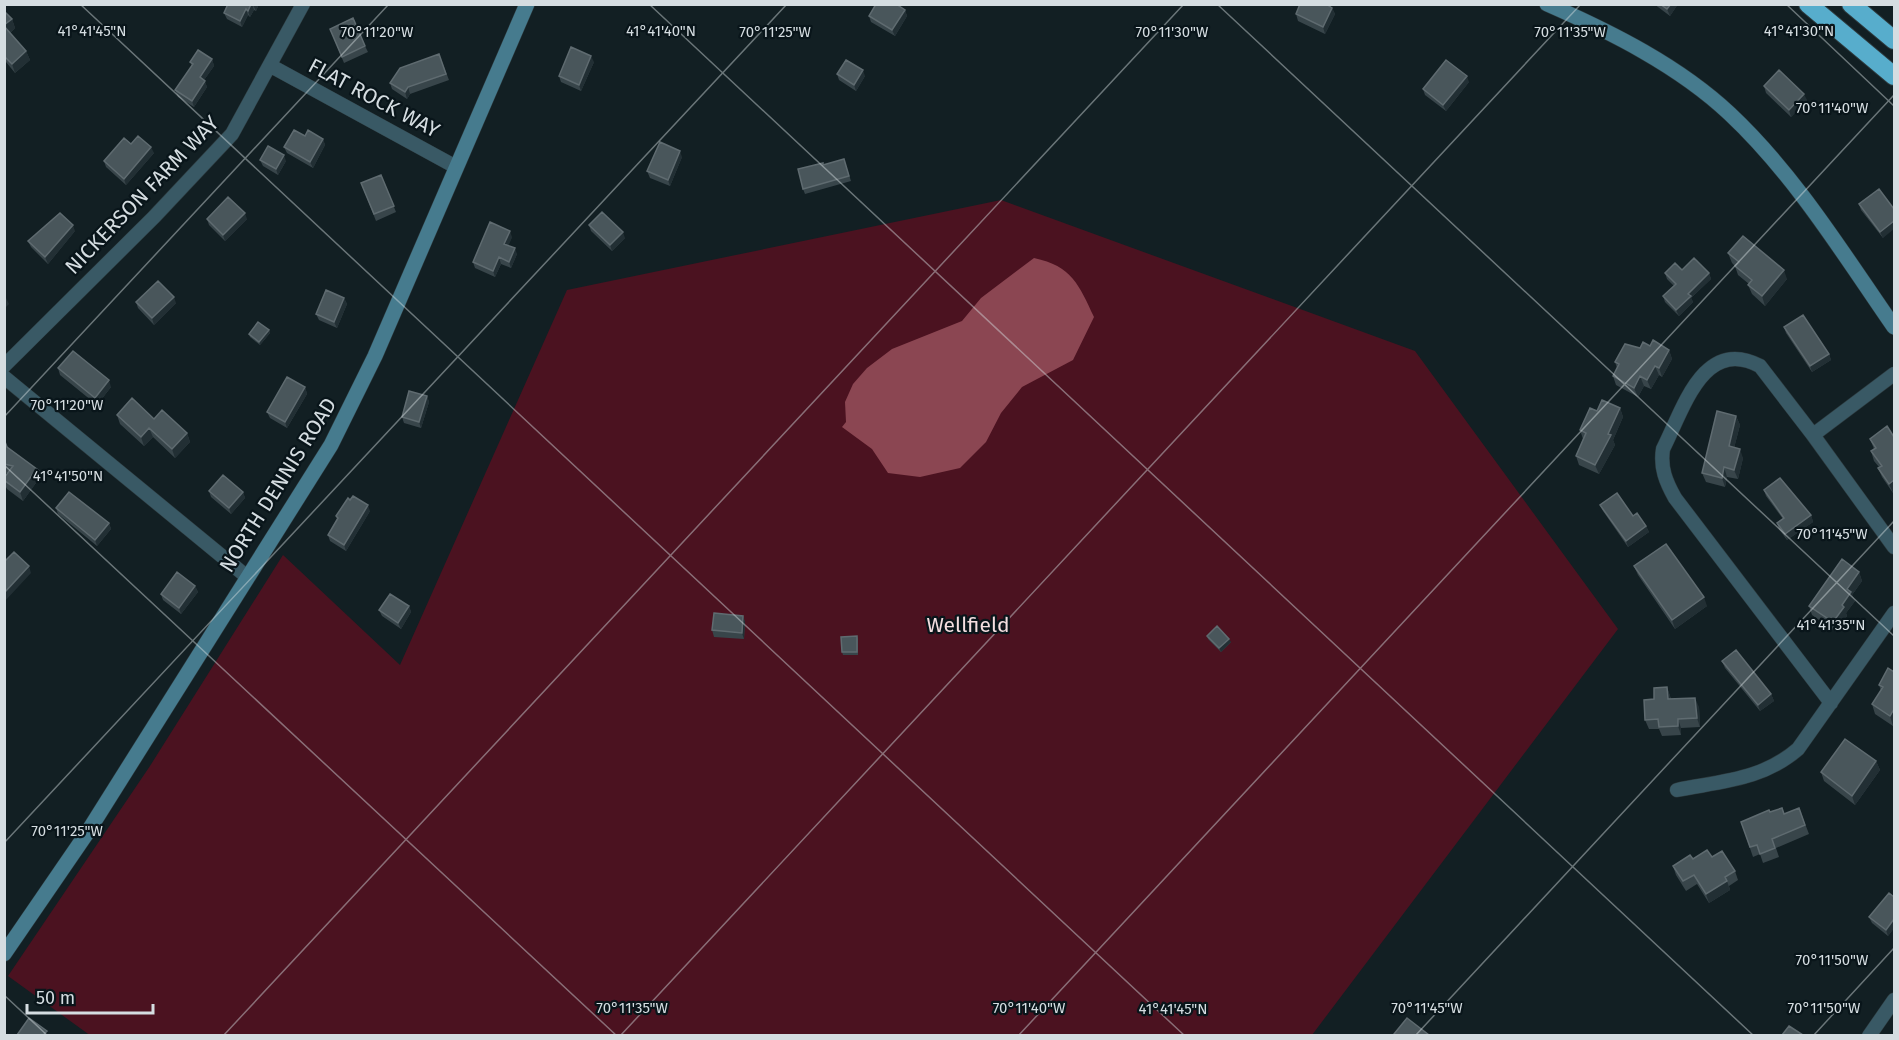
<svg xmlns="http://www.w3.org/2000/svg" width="1899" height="1040" viewBox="0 0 1899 1040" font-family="'Fira Sans',sans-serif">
  <rect width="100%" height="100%" fill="#121f23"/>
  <path fill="#4b1220" d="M1001 200 1415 351 1618 629 1312 1035 91 1036 8 976 150 766 283 555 400 665 567 290Z"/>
  <path fill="#8b4652" d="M1034 258C1072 266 1079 285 1094 317L1073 360 1022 387 1001 413 986 442 960 468 920 477 888 473 872 449 842 427 846 422 845 402 853 384 867 368 892 349 962 321 981 298Z"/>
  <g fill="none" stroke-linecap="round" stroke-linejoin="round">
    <defs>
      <path id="street" d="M271 66 456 167
        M4 366 154 217 232 134 303 4
        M1894 374 1813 435 1894 547
        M4 377 246 576
        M1813 435 1760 366C1703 336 1683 410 1663 449 1660 468 1666 482 1675 498L1831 703
        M1677 790C1722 781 1762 780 1798 749L1894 613
        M1869 1036 1894 1000"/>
      <path id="secondary" d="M1547 4C1611 32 1679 66 1730 114 1795 175 1844 255 1894 327
        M4 954 87 833 331 445 375 356 527 4"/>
      <path id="highway" d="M1808 4 1894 76
        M1851 4 1894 40"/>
    </defs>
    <use href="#street" stroke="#2d3a3e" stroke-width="15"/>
    <use href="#secondary" stroke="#2d3a3e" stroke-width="16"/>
    <use href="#highway" stroke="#2d3a3e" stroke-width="20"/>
    <use href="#street" stroke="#395965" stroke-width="14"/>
    <use href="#secondary" stroke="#467b8e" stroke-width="15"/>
    <use href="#highway" stroke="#57adcc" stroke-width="18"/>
  </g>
  <path fill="#38454a" d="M228 4H259L256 11 254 10 250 17 248 15 242 27 227 19 224 13Z
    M1654 4H1678L1670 16Z
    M1332 8 1335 14 1325 34 1298 21 1296 14Z
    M905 10 907 16 895 36 871 22 869 16Z
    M4 11 12 19 15 28 10 33 26 51 30 60 15 73 6 62 4 63Z
    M330 29 365 46 368 52 344 63Z
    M439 54 449 80 410 94 407 99 392 89 390 83Z
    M212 59 214 66 204 80 207 87 194 107 178 97 175 90 192 66 190 62Z
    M594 62 581 91 561 82 559 76Z
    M837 74 865 76 856 91 839 80Z
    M1469 82 1446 111 1425 95 1423 89Z
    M1764 86 1807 100 1791 117 1766 93Z
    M305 136 323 139 325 145 313 168 287 153 284 147Z
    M131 144 154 153 126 185 106 167 104 161Z
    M682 157 670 186 650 178 647 171Z
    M844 159 851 181 805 194 803 189 823 165Z
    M260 160 286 161 278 175 263 166Z
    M381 175 396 212 376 221 361 183Z
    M1859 204 1894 209 1883 238 1861 210Z
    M207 219H247L225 241 209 225Z
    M589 225 625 238 612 251 591 231Z
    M75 231 48 264 31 247 28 241Z
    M512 237 508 245 517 254 511 268 501 264 495 277 475 268 473 262Z
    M1728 253 1787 279 1765 306 1752 294 1748 285 1749 284 1738 275 1735 266 1732 263Z
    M1682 270 1709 273 1711 279 1691 298 1693 302 1679 316 1665 302 1663 296 1674 286 1667 279 1665 273Z
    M344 298 347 304 337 328 319 320 316 314Z
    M136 302 176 303 154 325 138 308Z
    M1784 327 1829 354 1831 360 1812 372 1786 333Z
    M269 330 270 333 260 345 250 337 249 334Z
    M1650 346 1669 350 1672 359 1662 377 1659 375 1651 389 1644 386 1638 397 1616 385 1613 376 1617 368 1615 362 1640 348Z
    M58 368 111 387 97 405 60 375Z
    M305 387 307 394 287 428 270 418 267 412Z
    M427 396 429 402 421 428 404 423 402 417Z
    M1620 408 1623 417 1613 440 1615 445 1599 474 1579 465 1576 456 1583 439 1580 430 1597 411Z
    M117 415 154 419 187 433 190 442 175 458 153 437 144 446 120 424Z
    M1736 416 1740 425 1734 448 1743 458 1738 479 1727 477 1725 487 1706 482 1702 473Z
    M1894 437V492L1893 493 1882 477 1878 468 1879 467 1874 461 1871 451 1874 449 1870 439Z
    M4 439 8 448 41 472 45 482 38 480 23 501 7 489 4 483V478L8 473H4Z
    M1764 490 1811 515 1813 522 1787 540 1779 529 1777 523 1783 519 1766 496Z
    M209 491 243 492 245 498 231 514 211 497Z
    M1600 505 1633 516 1646 526 1649 532 1628 547 1603 511Z
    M56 508 109 523 111 529 97 546 58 514Z
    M370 511 346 551 330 541 328 535 337 519 336 516Z
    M1634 566 1707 606 1675 629 1638 575Z
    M1859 572 1862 581 1852 595 1855 601 1846 613 1847 616 1836 632 1812 615 1809 606Z
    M195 586 198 592 181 614 163 600 161 594Z
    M409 606 411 612 401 629 382 616 379 610Z
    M743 616 745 622 744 639 714 637 712 630Z
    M857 636 858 639V655H843L842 652Z
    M1207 636 1231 642 1221 652 1208 639Z
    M1722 661 1771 694 1774 701 1760 711 1725 668Z
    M1894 672V723L1893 726 1875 714 1872 704 1881 691 1879 685Z
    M1667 687 1671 699 1699 707 1700 727 1681 728V735L1662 736 1659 729H1649L1645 720 1654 699Z
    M1876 761 1880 770 1855 805 1824 781 1821 772Z
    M1799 808 1809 834 1776 848 1779 857 1763 863 1760 854 1753 857 1741 822 1770 812 1784 814Z
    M1712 857 1735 871 1738 880 1729 886 1730 890 1709 903 1697 884 1686 891 1676 875 1673 866 1693 859Z
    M1894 897V928L1888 936 1872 923 1869 917Z"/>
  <path fill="#222f34" d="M252 4 254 10 250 17 248 11Z
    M254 4H259L256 11 253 5Z
    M1671 4H1678L1670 16 1667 9Z
    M1332 8 1335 14 1325 34 1323 27Z
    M246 9 248 15 242 27 240 21Z
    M905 10 907 16 895 36 892 30Z
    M12 19 15 28 7 35 4 25Z
    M26 51 30 60 15 73 12 64Z
    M591 56 594 62 581 91 579 85Z
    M212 59 214 66 202 83 200 77Z
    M863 70 865 76 856 91 854 85Z
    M1467 76 1469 82 1446 111 1443 105Z
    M205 81 207 87 194 107 192 101Z
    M408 87 410 94 407 99 405 92Z
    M1804 94 1807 100 1791 117 1789 110Z
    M323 139 325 145 313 168 310 162Z
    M151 147 154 153 126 185 124 179Z
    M680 151 682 157 670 186 668 180Z
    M284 155 286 161 278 175 276 169Z
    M245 213 247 219 225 241 223 235Z
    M1894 221V229L1883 238 1880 232Z
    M73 225 75 231 48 264 45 257Z
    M510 231 512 237 507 250 504 244Z
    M623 232 625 238 612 251 610 245Z
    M515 248 517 254 511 268 509 262Z
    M499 257 501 264 495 277 493 271Z
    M1784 270 1787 279 1765 306 1762 296Z
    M1709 273 1711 279 1691 298 1693 302 1679 316 1676 310 1688 294Z
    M174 297 176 303 154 325 152 318Z
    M6 298 9 304 4 309V300Z
    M344 298 347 304 337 328 334 322Z
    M269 330 270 333 260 345 259 342Z
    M1669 350 1672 359 1662 377 1659 368Z
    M1829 354 1831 360 1812 372 1810 366Z
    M1655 366 1659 375 1651 389 1647 380Z
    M1640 376 1644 386 1638 397 1634 388Z
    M109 380 111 387 97 405 95 398Z
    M305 387 307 394 287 428 285 422Z
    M427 396 429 402 421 428 419 422Z
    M1620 408 1623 417 1613 440 1615 445 1599 474 1595 465Z
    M1736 416 1740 425 1732 456 1729 446Z
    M149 428 153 437 144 446 141 437Z
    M187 433 190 442 175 458 172 449Z
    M1740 449 1743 458 1738 479 1734 470Z
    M1724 467 1727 477 1725 487 1722 478Z
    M35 471 38 480 23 501 20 492Z
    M1894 480V492L1893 493 1889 484Z
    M243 492 245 498 231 514 229 508Z
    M368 505 370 511 346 551 344 545Z
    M1811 515 1813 522 1787 540 1785 534Z
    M109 523 111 529 97 546 95 540Z
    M1646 526 1649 532 1628 547 1626 541Z
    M29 566 31 573 5 601 4 593Z
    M1859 572 1862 581 1852 595 1855 601 1846 613 1847 616 1836 632 1833 622 1842 605 1847 589Z
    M195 586 198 592 181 614 179 608Z
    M1704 597 1707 606 1675 629 1672 620Z
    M409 606 411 612 401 629 398 623Z
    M743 616 745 622 744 639 742 633Z
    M1229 639 1231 642 1221 652 1219 648Z
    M1667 687 1670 696 1671 708 1668 699Z
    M1771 694 1774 701 1760 711 1758 705Z
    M1695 698 1699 707 1700 727 1697 718Z
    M1894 709V723L1893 726 1890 716Z
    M1678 719 1681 728V735L1678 726Z
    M1876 761 1880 770 1855 805 1852 796Z
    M1727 881 1730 890 1709 903 1706 894Z
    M1894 919V928L1888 936 1886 930Z"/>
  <path fill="#49565b" stroke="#5f6b70" stroke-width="1.5" d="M228 4H251L248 11 246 9 240 21 224 13Z
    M876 4H896L905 10 892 30 869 16Z
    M1300 4H1326L1332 8 1323 27 1296 14Z
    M1660 4H1671L1667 9Z
    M4 11 12 19 4 25Z
    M353 18 365 46 342 57 330 29Z
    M4 26 26 51 12 64 4 56Z
    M571 47 591 56 579 85 559 76Z
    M198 50 212 59 200 77 205 81 192 101 175 90 193 64 190 62Z
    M439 54 446 74 408 87 405 92 390 83 400 68Z
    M846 60 863 70 854 85 837 74Z
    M1446 60 1467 76 1443 105 1423 89Z
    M1779 70 1804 94 1789 110 1764 86Z
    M294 130 305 136 308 130 323 139 310 162 284 147Z
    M138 136 151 147 124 179 104 161 124 138 131 144Z
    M660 142 680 151 668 180 647 171Z
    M268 146 284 155 276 169 260 160Z
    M844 159 849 176 803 189 798 169 823 163V165Z
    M381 175 394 206 374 214 361 183Z
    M1879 189 1894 209V221L1880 232 1859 204Z
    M228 197 245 213 223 235 207 219Z
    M602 212 623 232 610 245 589 225Z
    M60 213 73 225 45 257 28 241Z
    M490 222 510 231 504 244 515 248 509 262 499 257 493 271 473 262Z
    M1743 236 1784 270 1762 296 1748 285 1752 280 1735 266 1739 262 1728 253Z
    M1694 258 1709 273 1688 294 1691 296 1676 310 1663 296 1676 284 1665 273 1675 263 1682 270Z
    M158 281 174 297 152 318 136 302Z
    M326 290 344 298 334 322 316 314Z
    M1803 315 1829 354 1810 366 1784 327Z
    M258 322 269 330 259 342 249 334Z
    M1653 340 1669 350 1659 368 1655 366 1647 380 1640 376 1634 388 1613 376 1619 364 1615 362 1625 344 1640 348 1643 342 1650 346Z
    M73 351 109 380 95 398 58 368Z
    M287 377 305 387 285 422 267 412Z
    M409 391 427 396 419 422 402 417Z
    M132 398 154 419 162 410 187 433 172 449 149 428 141 437 117 415Z
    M1602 400 1620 408 1608 434 1611 435 1595 465 1576 456 1586 433 1580 430 1590 408 1597 411Z
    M1717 411 1736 416 1729 446 1740 449 1734 470 1724 467 1722 478 1702 473Z
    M1887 426 1894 437V480L1889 484 1878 468 1882 466 1871 451 1876 448 1870 439Z
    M4 439 7 447 41 472 35 471 20 492 4 480V478L13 466 4 464Z
    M223 475 243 492 229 508 209 491Z
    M1780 478 1811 515 1785 534 1777 523 1784 518 1764 490Z
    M69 492 109 523 95 540 56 508Z
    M1617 493 1633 516 1637 513 1646 526 1626 541 1600 505Z
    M353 496 368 505 344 545 328 535 338 518 336 516 348 498 350 500Z
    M1666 544 1704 597 1672 620 1634 566Z
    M14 552 29 566 4 593V562Z
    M1842 559 1859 572 1847 589 1851 592 1842 605 1844 607 1833 622 1809 606Z
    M177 572 195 586 179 608 161 594Z
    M390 594 409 606 398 623 379 610Z
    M714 613 743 616 742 633 712 630Z
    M1217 626 1229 639 1219 648 1207 636Z
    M857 636V652H842L841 637Z
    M1736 650 1771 694 1758 705 1722 661Z
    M1888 668 1894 672V709L1890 716 1872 704 1883 687 1879 685Z
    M1667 687 1668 699 1695 698 1697 718 1678 719V726L1659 727 1658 719 1645 720 1644 700 1654 699V688Z
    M1845 739 1876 761 1852 796 1821 772Z
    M1782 808 1784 814 1799 808 1805 825 1772 839 1775 848 1760 854 1757 845 1750 847 1741 822 1769 810 1770 812Z
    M1707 850 1712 857 1722 851 1735 871 1725 877 1727 881 1706 894 1694 875 1683 881 1673 866 1690 855 1693 859Z
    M1889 893 1894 897V919L1886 930 1869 917Z
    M29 1018 47 1031 43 1035H17Z
    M1407 1018 1429 1035H1396L1394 1034Z
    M1789 1026 1803 1035H1782Z"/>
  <path fill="none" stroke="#d5dde1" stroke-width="1.5" stroke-opacity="0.45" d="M80 4 1185 1036M649 4 1754 1036M1217 4 1894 636M1786 4 1894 106M4 417 389 4M4 465 617 1036M4 843 787 4M4 995 48 1036M223 1036 1184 4M620 1036 1581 4M1018 1036 1894 95M1415 1036 1894 521M1813 1036 1894 948"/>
  <g text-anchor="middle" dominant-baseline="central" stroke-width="4.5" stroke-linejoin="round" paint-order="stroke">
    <g font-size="21" fill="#d5dde1" stroke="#09151a">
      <text transform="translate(374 98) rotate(28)">FLAT ROCK WAY</text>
      <text transform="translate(142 195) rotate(-46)">NICKERSON FARM WAY</text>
      <text transform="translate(278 485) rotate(-58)">NORTH DENNIS ROAD</text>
    </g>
    <g font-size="21" fill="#f4dee0" stroke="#09151a">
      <text x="968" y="625">Wellfield</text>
    </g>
  </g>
  <g font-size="15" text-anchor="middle" fill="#d5dde1" stroke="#09151a" stroke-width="4.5" stroke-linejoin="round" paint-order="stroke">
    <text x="1799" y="36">41°41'30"N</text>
    <text x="92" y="36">41°41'45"N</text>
    <text x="661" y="36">41°41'40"N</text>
    <text x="377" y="37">70°11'20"W</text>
    <text x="775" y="37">70°11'25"W</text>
    <text x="1172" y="37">70°11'30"W</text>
    <text x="1570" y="37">70°11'35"W</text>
    <text x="1832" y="113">70°11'40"W</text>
    <text x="67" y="410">70°11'20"W</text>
    <text x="68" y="481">41°41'50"N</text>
    <text x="1832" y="539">70°11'45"W</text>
    <text x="1831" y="630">41°41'35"N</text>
    <text x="67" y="836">70°11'25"W</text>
    <text x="1832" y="965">70°11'50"W</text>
    <text x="632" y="1013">70°11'35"W</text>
    <text x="1029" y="1013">70°11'40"W</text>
    <text x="1427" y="1013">70°11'45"W</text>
    <text x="1824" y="1013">70°11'50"W</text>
    <text x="1173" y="1014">41°41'45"N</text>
  </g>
  <rect width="1899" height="1040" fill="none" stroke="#d5dde1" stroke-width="12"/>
  <path d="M27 1004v9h126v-9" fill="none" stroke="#d5dde1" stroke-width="3"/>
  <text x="36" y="1004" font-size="18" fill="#d5dde1" stroke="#09151a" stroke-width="4.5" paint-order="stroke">50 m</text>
</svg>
